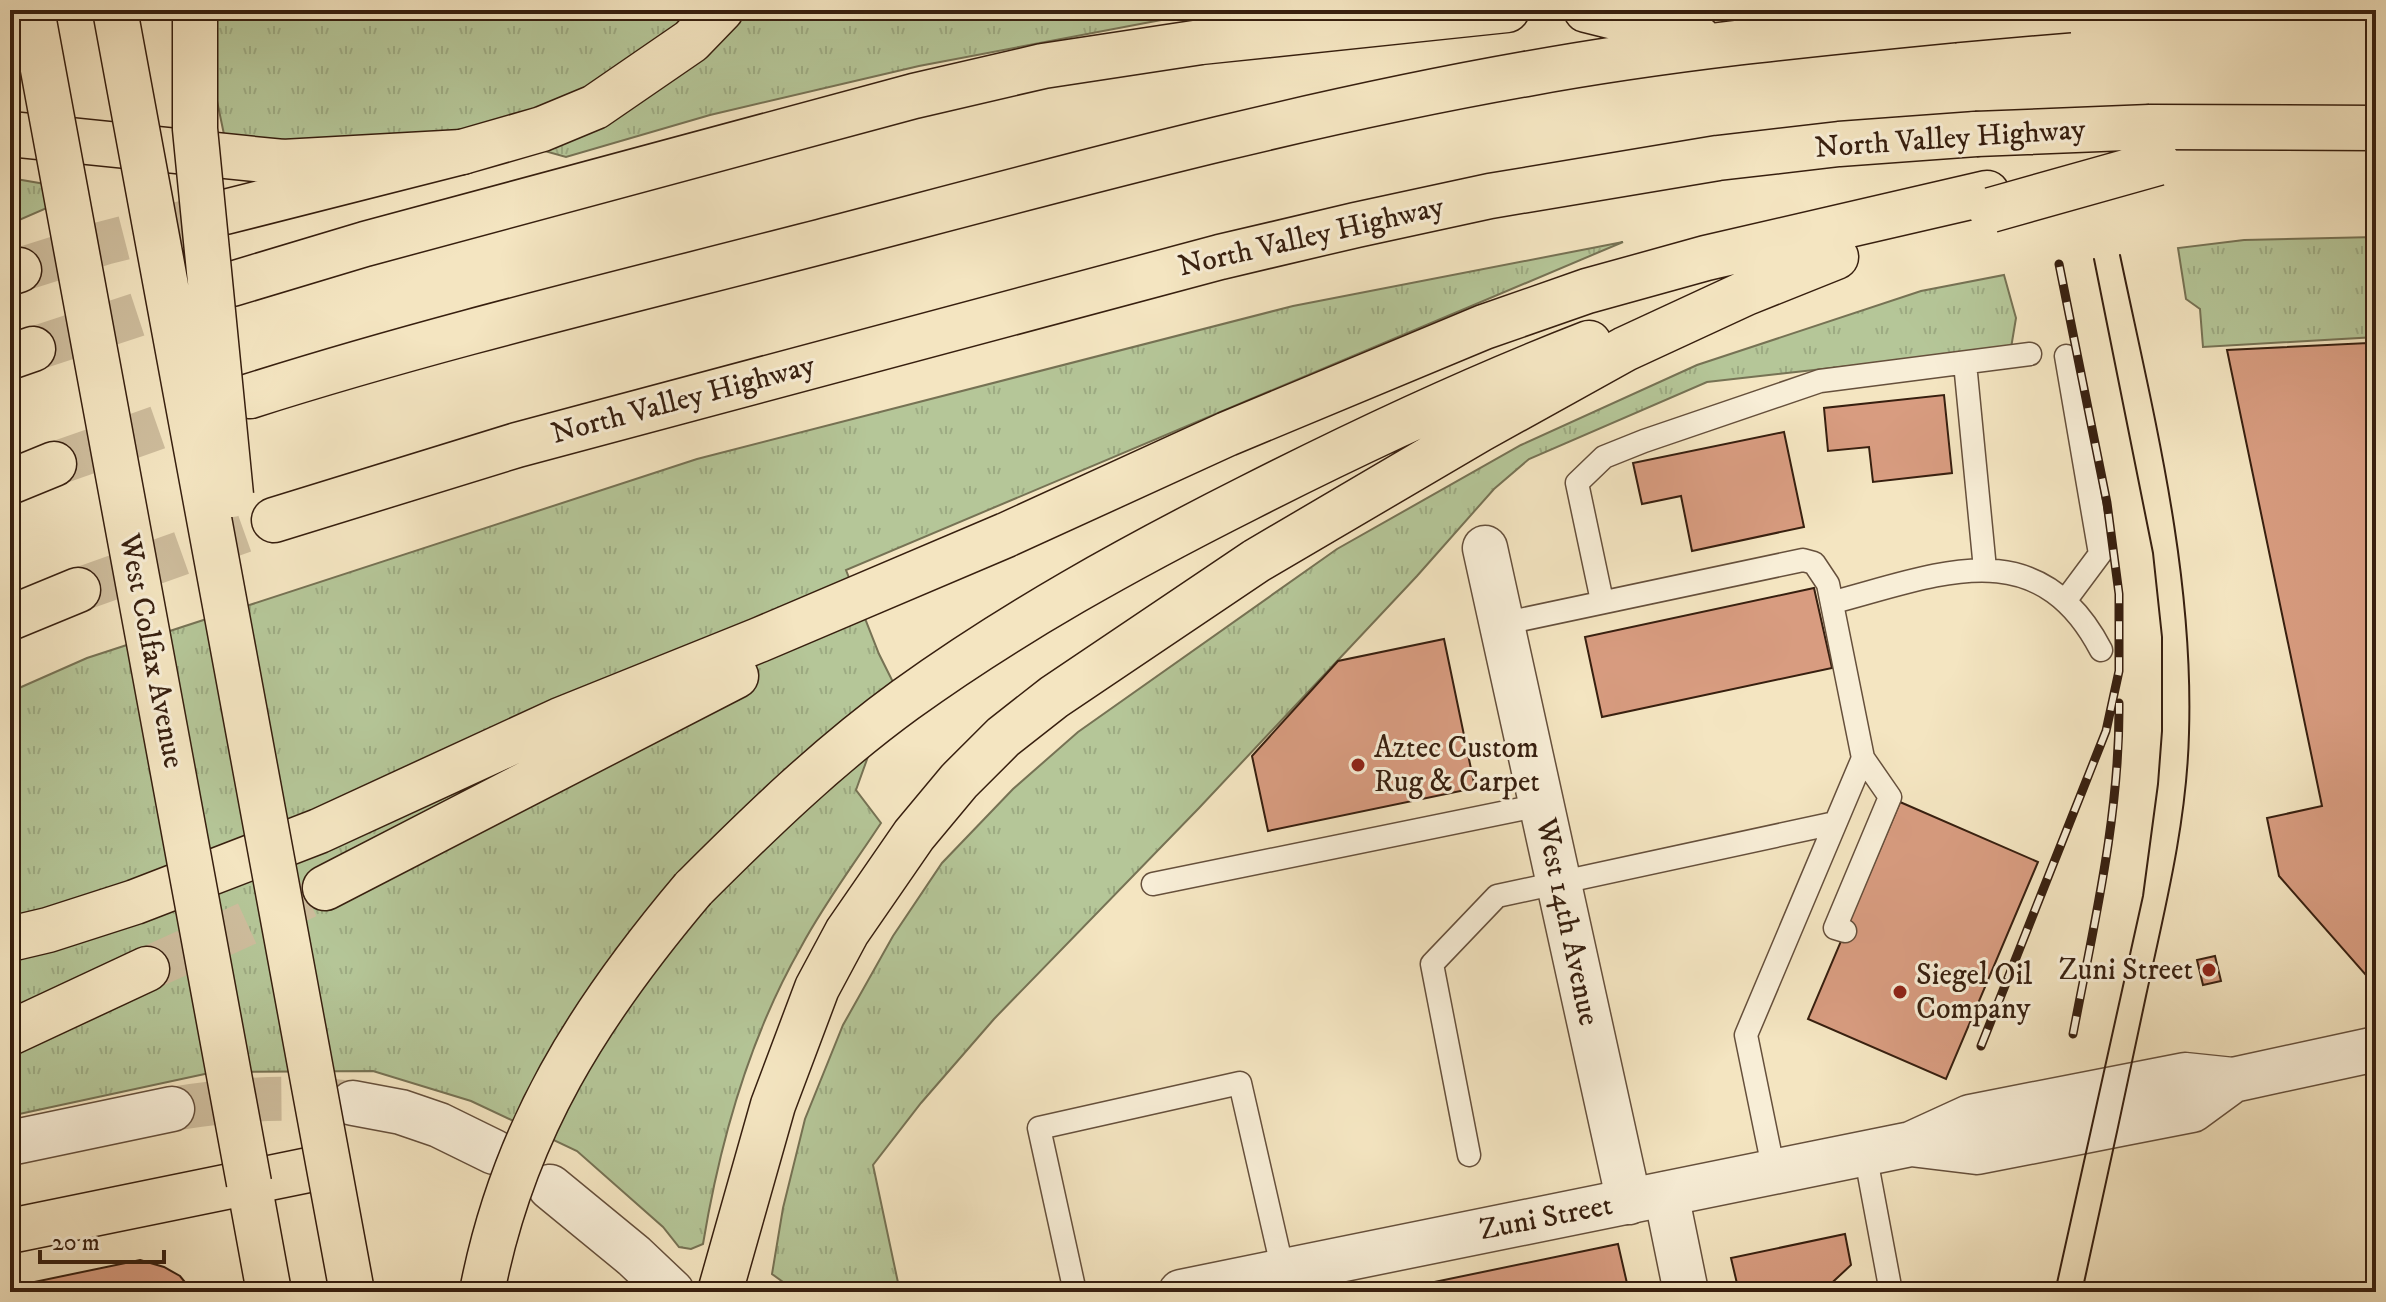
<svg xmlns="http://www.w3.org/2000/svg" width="2386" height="1302" viewBox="0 0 2386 1302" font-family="'IM FELL DW Pica',serif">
  <defs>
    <pattern id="grass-tufts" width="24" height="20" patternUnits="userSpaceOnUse" patternTransform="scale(2)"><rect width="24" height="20" fill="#b5c698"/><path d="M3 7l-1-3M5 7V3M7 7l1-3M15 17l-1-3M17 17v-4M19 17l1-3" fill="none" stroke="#9caa82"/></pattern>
  </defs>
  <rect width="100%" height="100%" fill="#f4e5c1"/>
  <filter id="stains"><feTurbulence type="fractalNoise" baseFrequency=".0025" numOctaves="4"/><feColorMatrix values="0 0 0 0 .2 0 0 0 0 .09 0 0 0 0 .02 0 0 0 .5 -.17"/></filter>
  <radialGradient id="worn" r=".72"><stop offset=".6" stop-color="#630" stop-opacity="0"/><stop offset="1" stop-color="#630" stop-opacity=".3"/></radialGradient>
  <path fill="url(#grass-tufts)" stroke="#767254" stroke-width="2" d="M198 10H1214L919 66 710 115 566 157 470 130 226 144Z
    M10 178 86 191 10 224Z
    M2375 237 2376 337 2203 347 2200 309 2186 299 2178 248 2244 240Z
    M1623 242 846 570 879 654 894 684 856 790 881 823C854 864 824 904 801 947 749 1038 720 1141 703 1244L691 1249 679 1247 663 1227 577 1151 471 1101 373 1071 214 1072 10 1116V692L87 658 697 459 1293 306Z
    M2004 275 2016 318 2011 348 1707 382 1529 459 1494 489 1417 576 1199 808 994 1019 921 1103 873 1165 900 1292H797L772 1274 783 1208 805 1119 843 1025 893 936 942 863 1013 789 1078 732 1337 549 1521 445 1697 365 1921 291Z"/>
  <path fill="#d89c80" stroke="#371f0f" stroke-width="2" d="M2368 343 2376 378V981L2372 982 2279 876 2267 818 2322 806 2227 350Z
    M1944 395 1952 473 1873 482 1869 447 1828 451 1824 408Z
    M1784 432 1804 527 1692 551 1681 496 1642 504 1633 463Z
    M1814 588 1832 668 1602 717 1585 637Z
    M1444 639 1475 788 1268 831 1252 756 1338 661Z
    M1900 802 2038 862 1946 1079 1808 1019Z
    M2215 956 2221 981 2203 985 2197 960Z
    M1845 1234 1851 1265 1822 1292H1739L1731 1258Z
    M1618 1244 1629 1292H1386Z
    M140 1260 164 1267 180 1276 193 1292H10V1287Z"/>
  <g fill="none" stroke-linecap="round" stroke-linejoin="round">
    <path stroke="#cebd9d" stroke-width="44" stroke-dasharray="44 22" stroke-linecap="butt" d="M172 1109C234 1099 291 1095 353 1103"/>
    <path stroke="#cebd9d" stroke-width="44" stroke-dasharray="44 22" stroke-linecap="butt" d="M19 270 104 243 225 212"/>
    <path stroke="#cebd9d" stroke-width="44" stroke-dasharray="44 22" stroke-linecap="butt" d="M33 349 203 293
      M54 464 225 404
      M78 590 274 520
      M147 969 325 888"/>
    <defs>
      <path id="service" d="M1965 363 1985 569
        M1602 601 1577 483 1604 457 1644 441 1820 381 2030 354
        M2065 601 2100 554 2066 356
        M1834 602C1937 575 2038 529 2101 650
        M1501 624 1803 560 1814 563 1828 584 1863 758 1746 1035 1774 1172
        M1153 884 1541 805
        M1845 931 1835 928 1890 797 1863 758
        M1865 1153 1891 1292
        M1469 1155 1432 964 1497 896 1835 823
        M1075 1292 1039 1128 1240 1083 1283 1271"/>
      <path id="minor" d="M1485 548 1629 1202
        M1666 1194 1686 1292"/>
      <path id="tertiary" d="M353 1103 401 1112 439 1125 494 1152
        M10 1143 172 1109
        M1911 1144 1977 1152 2120 1124 2192 1110 2233 1080
        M550 1187 634 1256 672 1292
        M1181 1292 1911 1144 1970 1117 2185 1075 2233 1080 2376 1049"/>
      <path id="primary" d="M225 212 462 152 542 129 595 107 691 41 721 10
        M10 273 19 270
        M249 1183 269 1292"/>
      <path id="motorway" d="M1586 10 1698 38
        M2150 127 2376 128
        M10 134 283 162 462 152
        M232 284 365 244 914 96 1043 66 1201 42 1507 10
        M10 357 33 349
        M250 396C442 335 639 289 835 238 1064 178 1293 115 1526 74 1668 48 1810 34 1953 20
        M10 482 54 464
        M274 520 517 445 1220 257 1356 225 1490 196 1718 158 1839 144 1976 134
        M10 618 78 590
        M325 888 736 676
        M693 889C760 822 828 756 905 700 1013 622 1129 558 1248 498 1360 441 1473 388 1589 343
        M10 939 48 930 135 902 319 831 560 720 759 640 1006 535 1227 434 1484 327 1587 291 1706 258 1987 193
        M10 1033 147 969
        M10 1231 328 1166
        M720 1292 773 1105 817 988 847 932 914 835 959 781 1003 737 1054 697 1256 561 1479 430 1625 349 1746 293 1836 257"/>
    </defs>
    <use href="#service" stroke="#66503c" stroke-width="25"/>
    <use href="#minor" stroke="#66503c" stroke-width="47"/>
    <use href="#tertiary" stroke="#66503c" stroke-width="47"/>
    <use href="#primary" stroke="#371f0f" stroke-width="47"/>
    <use href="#motorway" stroke="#371f0f" stroke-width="47"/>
    <use href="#service" stroke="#f8eed7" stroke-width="22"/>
    <use href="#minor" stroke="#f8eed7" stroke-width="44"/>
    <use href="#tertiary" stroke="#f8eed7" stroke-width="44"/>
    <use href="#primary" stroke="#f4e5c1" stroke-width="44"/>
    <use href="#motorway" stroke="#f4e5c1" stroke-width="44"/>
    <path stroke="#371f0f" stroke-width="2" d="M2055 1292 2143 896 2158 784 2162 731V637L2153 553 2094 259
      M2082 1292C2104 1193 2125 1095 2146 996 2165 909 2187 822 2189 733 2194 571 2153 412 2120 255"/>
    <defs>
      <path id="rail" d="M2073 1034C2094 924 2120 815 2119 703
        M1981 1046 2106 731 2119 671V594L2107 503 2059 264"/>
    </defs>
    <use href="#rail" stroke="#371f0f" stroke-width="9"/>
    <use href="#rail" stroke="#f8eed7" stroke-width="6" stroke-dasharray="18" stroke-linecap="butt"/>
    <defs>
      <path id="primary-bridge" d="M32 10 249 1183
        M115 10 352 1292
        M195 10V129L231 495"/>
      <path id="motorway-bridge" d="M1953 20 2069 10
        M1976 134 2150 127
        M1991 210 2158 163
        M482 1292C513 1131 589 1012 693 889"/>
    </defs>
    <use href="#primary-bridge" stroke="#371f0f" stroke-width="47" stroke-linecap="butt"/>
    <use href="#motorway-bridge" stroke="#371f0f" stroke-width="47" stroke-linecap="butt"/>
    <use href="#primary-bridge" stroke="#f4e5c1" stroke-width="44"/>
    <use href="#motorway-bridge" stroke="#f4e5c1" stroke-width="44"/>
  </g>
  <g fill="#8f2418" stroke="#f8eed7" stroke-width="3">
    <circle cx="1358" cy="765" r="8"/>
    <circle cx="2209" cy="970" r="8"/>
    <circle cx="1900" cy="992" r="8"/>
  </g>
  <g text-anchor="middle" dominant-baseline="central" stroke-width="6" stroke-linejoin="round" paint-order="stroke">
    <g font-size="30" fill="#371f0f" stroke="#f8eed7">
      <text transform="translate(1950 139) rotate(-4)">North Valley Highway</text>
      <text transform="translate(1311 237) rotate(-13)">North Valley Highway</text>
      <text transform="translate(683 400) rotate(-15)">North Valley Highway</text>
      <text transform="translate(151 651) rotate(79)">West Colfax Avenue</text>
      <text transform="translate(1567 922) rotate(78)">West 14th Avenue</text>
      <text transform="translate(1546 1218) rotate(-11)">Zuni Street</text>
    </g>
    <g font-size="30" fill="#371f0f" stroke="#f8eed7" text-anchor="start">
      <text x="1374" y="748">Aztec Custom<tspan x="1374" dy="34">Rug &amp; Carpet</tspan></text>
      <text x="2193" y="970" text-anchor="end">Zuni Street</text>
      <text x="1916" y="975">Siegel Oil<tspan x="1916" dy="34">Company</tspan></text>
    </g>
  </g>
  <rect width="2386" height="1302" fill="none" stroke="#f4e5c1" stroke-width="40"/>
  <rect x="12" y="12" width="2362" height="1278" fill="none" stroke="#371f0f" stroke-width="4"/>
  <rect x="20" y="20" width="2346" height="1262" fill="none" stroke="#371f0f" stroke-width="2"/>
  <path d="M40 1250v12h124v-12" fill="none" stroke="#371f0f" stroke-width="4"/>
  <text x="52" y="1250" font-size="24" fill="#371f0f" stroke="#f8eed7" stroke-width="6" paint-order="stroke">20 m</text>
  <rect width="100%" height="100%" filter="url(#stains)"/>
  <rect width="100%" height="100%" fill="url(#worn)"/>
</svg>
